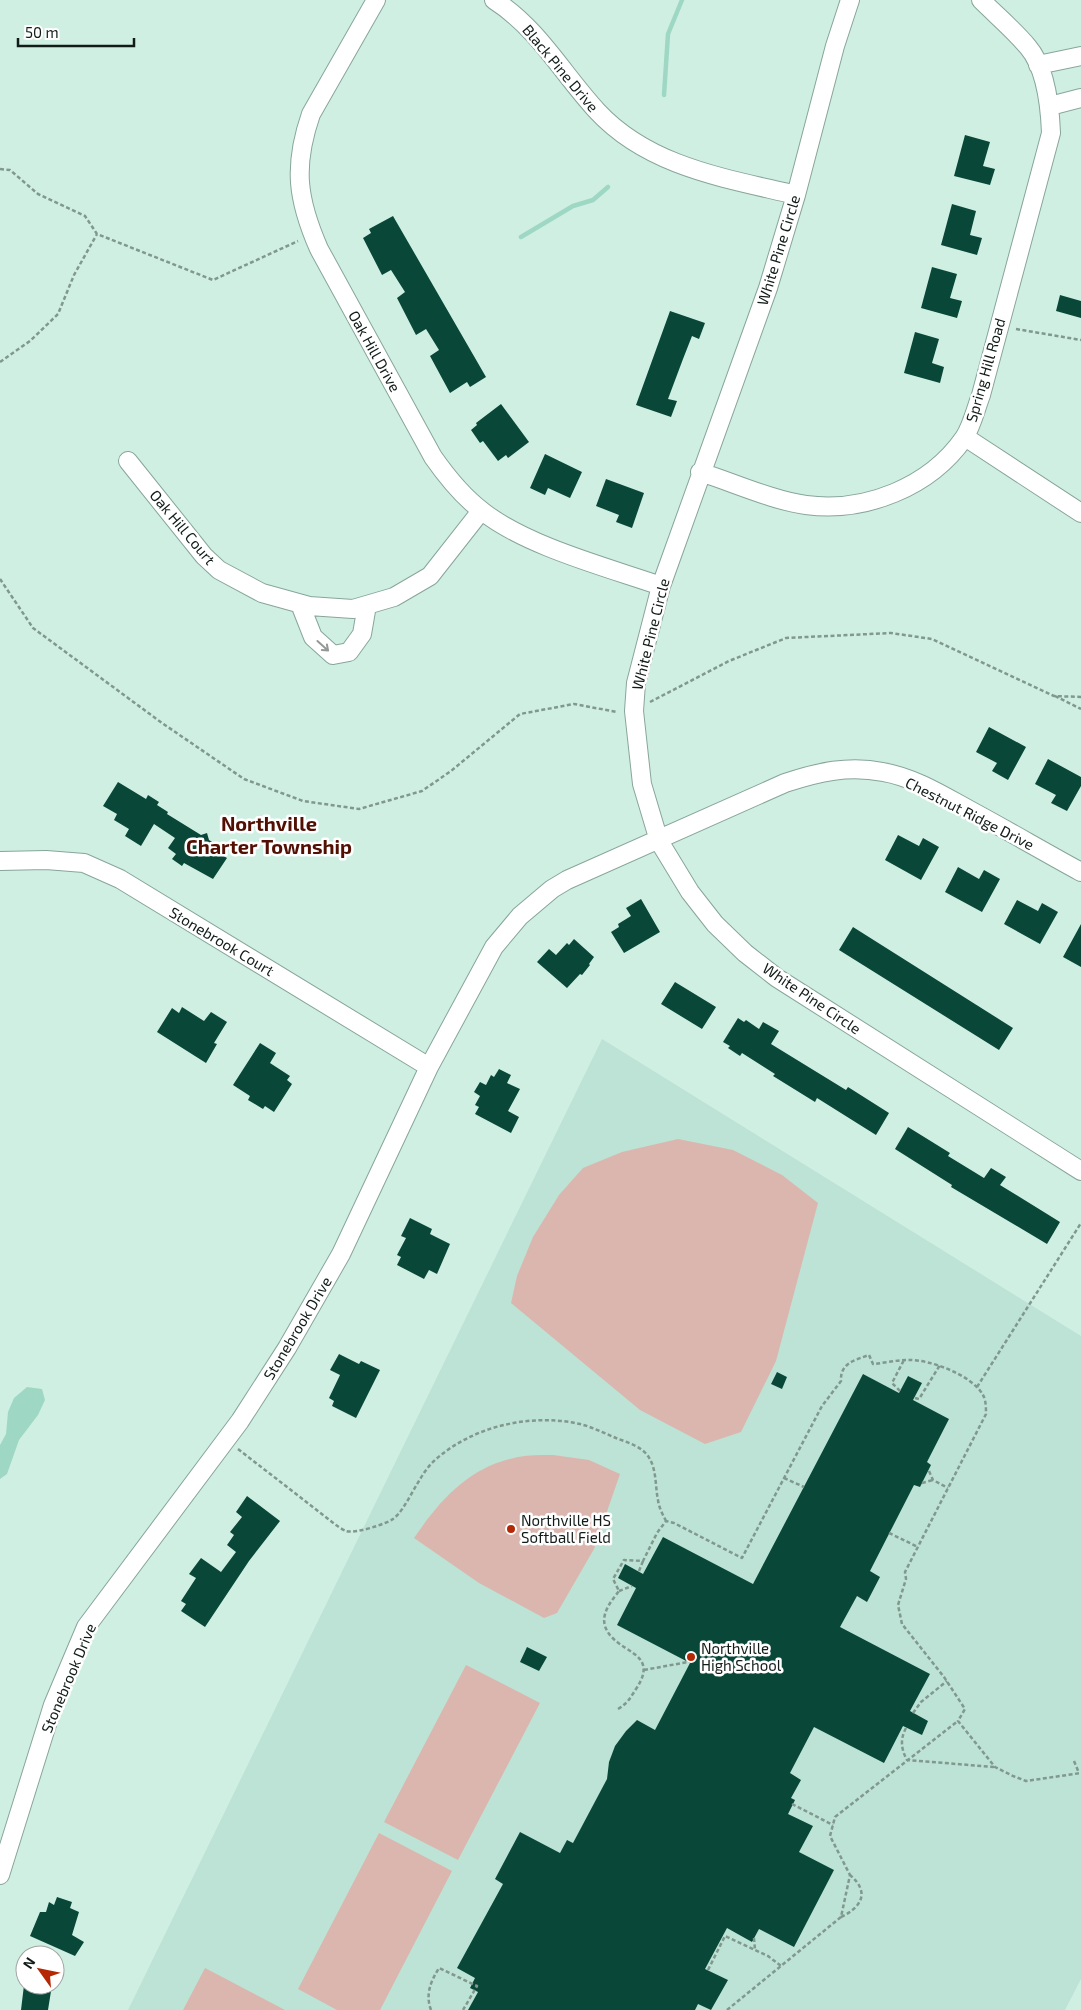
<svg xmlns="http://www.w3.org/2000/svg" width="1081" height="2010" viewBox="0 0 1081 2010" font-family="'Exo 2',sans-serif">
  <rect width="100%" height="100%" fill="#d0efe3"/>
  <path fill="#bce3d5" d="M602 1039 1081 1336V1979L1065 2010H128Z"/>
  <path fill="#dbb6ae" d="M678 1139 733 1150 782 1175 818 1203 776 1361 741 1432 705 1444 640 1410 511 1303 517 1276 533 1237 559 1195 583 1168 622 1152Z
    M553 1455 589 1460 620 1474 594 1549 557 1613 544 1618 479 1583 414 1538C441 1499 469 1467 518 1457 529 1455 541 1455 553 1455Z
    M466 1665 540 1703 458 1860 384 1822Z
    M379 1833 452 1871 380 2010H337L298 1989Z
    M205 1968 285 2010H183Z"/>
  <path fill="#9ed8c4" d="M27 1387 42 1389 45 1400 38 1415 19 1440 7 1474 0 1479V1445L6 1434 8 1412 14 1398Z"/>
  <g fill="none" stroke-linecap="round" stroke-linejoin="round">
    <path stroke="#9ed8c4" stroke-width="4.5" d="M664 95 668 34 682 0
      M521 237 573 206 593 200 608 187"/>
  </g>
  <path fill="#094838" d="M965 135 990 142 983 166 995 169 990 185 954 176Z
    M952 204 976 211 970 235 982 238 977 255 941 245Z
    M393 216 486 377 470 387 467 382 450 393 430 356 439 350 426 329 416 335 397 298 405 292 391 270 382 275 363 238 371 233 369 229Z
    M932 267 957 274 950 298 962 301 957 318 921 308Z
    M1060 295 1081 301V318L1056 311Z
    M670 311 705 323 699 339 692 336 683 359 668 399 677 401 671 417 636 405Z
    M915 332 939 339 932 363 944 367 940 383 904 373Z
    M501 404 529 442 508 458 506 455 498 461 483 441 480 443 471 430 477 425 476 423Z
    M545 454 582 472 570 498 548 488 545 495 530 488Z
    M606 479 644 493 632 528 616 522 619 515 596 506Z
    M989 727 1026 747 1008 780 992 771 997 763 976 752Z
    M1048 759 1081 777V786L1067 811 1051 803 1056 795 1035 784Z
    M118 782 146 799 148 795 159 802 157 805 168 812 167 814 201 835 207 833 209 840 217 845 214 850 227 858 213 879 184 863 182 866 172 859 176 854 168 848 175 838 154 824 141 846 125 836 129 829 114 820 117 814 103 806Z
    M898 835 919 846 923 838 939 847 921 880 885 860Z
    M958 867 979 879 984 870 1000 879 982 912 945 892Z
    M641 899 660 932 624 953 611 932 619 927 618 924 631 916 626 908Z
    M1017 900 1038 911 1042 903 1058 912 1040 944 1004 924Z
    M1081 924V967L1063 957Z
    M853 927 1013 1028 999 1050 839 950Z
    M574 939 594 957 589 964 590 965 582 975 580 974 567 988 537 962 549 949 556 955 567 943 569 945Z
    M675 982 716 1007 702 1029 661 1004Z
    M182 1007 204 1021 211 1012 227 1022 214 1043 217 1044 206 1063 157 1032 172 1008 179 1013Z
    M738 1018 744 1022 746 1020 759 1029 763 1022 779 1031 771 1044 846 1090 848 1087 889 1113 876 1135 817 1098 815 1102 773 1076 775 1074 742 1053 740 1056 728 1048 730 1046 723 1042Z
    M260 1043 276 1053 270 1063 290 1076 287 1080 292 1084 274 1112 265 1106 263 1109 248 1100 250 1096 233 1085Z
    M499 1069 511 1075 507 1083 520 1089 508 1111 519 1117 511 1133 475 1114 479 1107 475 1105 480 1096 474 1092 480 1082 486 1085 491 1075 494 1077Z
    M908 1127 950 1153 948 1156 984 1178 991 1168 1006 1177 1000 1185 1060 1222 1047 1244 951 1187 952 1185 895 1149Z
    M410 1218 432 1229 430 1234 450 1244 437 1274 429 1270 424 1279 397 1265 401 1257 397 1255 406 1238 401 1236Z
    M339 1354 359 1364 361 1361 380 1370 356 1418 332 1406 334 1401 329 1398 340 1375 330 1370Z
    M777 1372 787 1377 782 1389 771 1384Z
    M863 1374 899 1393 908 1376 922 1383 913 1400 949 1419 927 1462 931 1465 920 1487 914 1485 870 1571 880 1577 867 1602 857 1596 840 1627 930 1674 910 1711 928 1721 922 1735 903 1726 884 1763 814 1727 790 1773 801 1780 791 1798 795 1800 788 1814 813 1826 799 1852 834 1870 794 1947 759 1929 752 1942 727 1928 705 1969 728 1980 711 2010 698 2004 695 2010H468L478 1992 470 1988 475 1978 457 1968 503 1884 495 1879 520 1832 560 1853 567 1840 573 1843 607 1779 609 1762 615 1746 626 1731 637 1720 655 1730 690 1663 617 1625 636 1588 618 1578 625 1564 643 1574 663 1537 753 1584Z
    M247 1496 280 1521 249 1561 205 1627 181 1611 186 1604 181 1601 196 1578 189 1574 201 1558 221 1572 236 1552 227 1545 234 1535 230 1532 242 1517 236 1512Z
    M527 1647 547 1657 539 1671 520 1662Z
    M57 1897 72 1902 70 1908 79 1912 72 1935 84 1942 75 1956 30 1936 40 1912H46L49 1902 54 1905Z
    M24 1985H52L48 2010H21Z"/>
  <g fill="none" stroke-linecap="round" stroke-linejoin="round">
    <defs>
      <path id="minor" d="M376 0 311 114C293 166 297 199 319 249L433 457C447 477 462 496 482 511 526 546 606 567 661 586
        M494 0C538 28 562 73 597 111 649 167 725 178 796 195
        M850 0 835 46 796 195 768 288 661 586 636 683 634 711 642 784 659 841 690 892 715 924 745 953 777 978 1081 1171
        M1038 65 1081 56
        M1050 106 1081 98
        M965 437 1081 513
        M128 461 204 556 219 570 262 593 309 606 353 609 394 597 430 576 481 511
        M700 472C732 482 774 501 806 505 865 513 930 487 964 438 972 426 976 408 981 395L1051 133C1050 107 1046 68 1028 47 1014 30 997 16 981 0
        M300 604 313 637 333 655 349 652 362 634 367 605
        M0 861 46 860 84 863 120 879 429 1067
        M0 1875 53 1705 86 1627 240 1421 287 1348 341 1254 429 1067 494 947 520 916 552 889 567 880 785 783C818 772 849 765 883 772 917 778 947 798 977 814 1012 833 1046 853 1081 872"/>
    </defs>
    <use href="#minor" stroke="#88a59a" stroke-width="20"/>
    <path stroke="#81988f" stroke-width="2.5" stroke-dasharray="4 2.5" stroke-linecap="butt" d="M0 169 10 170 38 194 85 216 97 234 213 280 298 241
      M1016 329 1081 340
      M0 362 30 341 58 314 74 275 97 234
      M0 579 33 628 162 723 244 779 303 801 359 809 422 791 451 771 520 714 574 704 617 712
      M1055 696 1081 709
      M650 702 729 661 786 638 891 633 932 639 1054 696 1081 697
      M977 1387 1081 1223
      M900 1391 892 1383 904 1360
      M915 1398 919 1399 940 1365
      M238 1449 336 1525C339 1527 343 1530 346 1531 355 1534 386 1524 393 1519 407 1509 418 1475 435 1460 473 1426 531 1413 580 1424 592 1427 604 1433 616 1438 626 1442 641 1446 648 1456 657 1469 655 1486 658 1500 659 1508 663 1515 666 1521
      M929 1471 933 1480 948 1488
      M784 1478 804 1487
      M922 1483 933 1480
      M889 1533 918 1547
      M639 1571 643 1561
      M619 1591 632 1586
      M644 1670 688 1662
      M618 1709C627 1704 631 1697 636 1689 662 1650 614 1654 605 1626 601 1613 612 1600 619 1591L613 1579 624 1560 643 1561 657 1533 666 1521 674 1523 742 1558 822 1406 841 1381C840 1363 855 1360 869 1355L873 1364C884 1363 896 1360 908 1360 929 1359 972 1375 983 1395 986 1400 986 1408 986 1414L905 1572 906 1579 898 1605 902 1624 944 1677 965 1709 958 1721 995 1767 1013 1776 1026 1781 1081 1773
      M913 1713 921 1702 947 1681
      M906 1728C900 1739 901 1749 907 1760L994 1767
      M1074 1761 1079 1773
      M792 1804 833 1825
      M841 1917C862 1907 870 1892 850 1875
      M754 1938 755 1950
      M708 1970 725 1936 768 1956 781 1966
      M431 2010C425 1994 431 1981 439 1968L477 1986 463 2010
      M727 2010 841 1917 850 1875 830 1836 835 1817 958 1721"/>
    <use href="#minor" stroke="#fff" stroke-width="18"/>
  </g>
  <defs><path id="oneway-shaft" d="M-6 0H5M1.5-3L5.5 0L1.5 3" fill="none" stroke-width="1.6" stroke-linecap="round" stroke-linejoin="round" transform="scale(1.25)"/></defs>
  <use stroke="#949997" href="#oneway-shaft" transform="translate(323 646) rotate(42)"/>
  <g fill="#b42806" stroke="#fff" stroke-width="2">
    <circle cx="511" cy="1529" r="5"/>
    <circle cx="691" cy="1657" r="5"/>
  </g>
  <g text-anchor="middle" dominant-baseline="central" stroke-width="5" stroke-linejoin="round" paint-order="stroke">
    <g font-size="15" fill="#111c18" stroke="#fff">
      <text transform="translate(561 68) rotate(50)">Black Pine Drive</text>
      <text transform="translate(778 250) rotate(-73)">White Pine Circle</text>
      <text transform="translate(375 351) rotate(61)">Oak Hill Drive</text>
      <text transform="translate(985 370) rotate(-74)">Spring Hill Road</text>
      <text transform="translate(183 527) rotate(50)">Oak Hill Court</text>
      <text transform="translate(650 634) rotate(-76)">White Pine Circle</text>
      <text transform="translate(970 813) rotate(27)">Chestnut Ridge Drive</text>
      <text transform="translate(222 941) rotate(31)">Stonebrook Court</text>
      <text transform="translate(812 998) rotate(34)">White Pine Circle</text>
      <text transform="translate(297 1328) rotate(-59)">Stonebrook Drive</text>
      <text transform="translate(68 1678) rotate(-67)">Stonebrook Drive</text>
    </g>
    <g font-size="15" fill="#111c18" stroke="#fff" text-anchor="start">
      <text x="521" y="1520">Northville HS<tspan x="521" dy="17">Softball Field</tspan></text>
      <text x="701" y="1648">Northville<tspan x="701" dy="17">High School</tspan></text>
    </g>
    <g font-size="20" font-weight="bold" fill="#520f03" stroke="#fff">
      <text x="269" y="823">Northville<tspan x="269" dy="23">Charter Township</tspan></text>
    </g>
  </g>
  <g transform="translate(40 1970) rotate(303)"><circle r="24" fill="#ffffff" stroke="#a0a4a3"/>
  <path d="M0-4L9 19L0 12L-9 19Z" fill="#b42806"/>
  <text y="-8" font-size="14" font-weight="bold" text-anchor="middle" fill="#111c18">N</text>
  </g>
  <path d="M18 38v8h116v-8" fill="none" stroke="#111c18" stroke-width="2.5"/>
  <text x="25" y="38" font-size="15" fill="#111c18" stroke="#ffffff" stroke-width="4" paint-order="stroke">50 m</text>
</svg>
